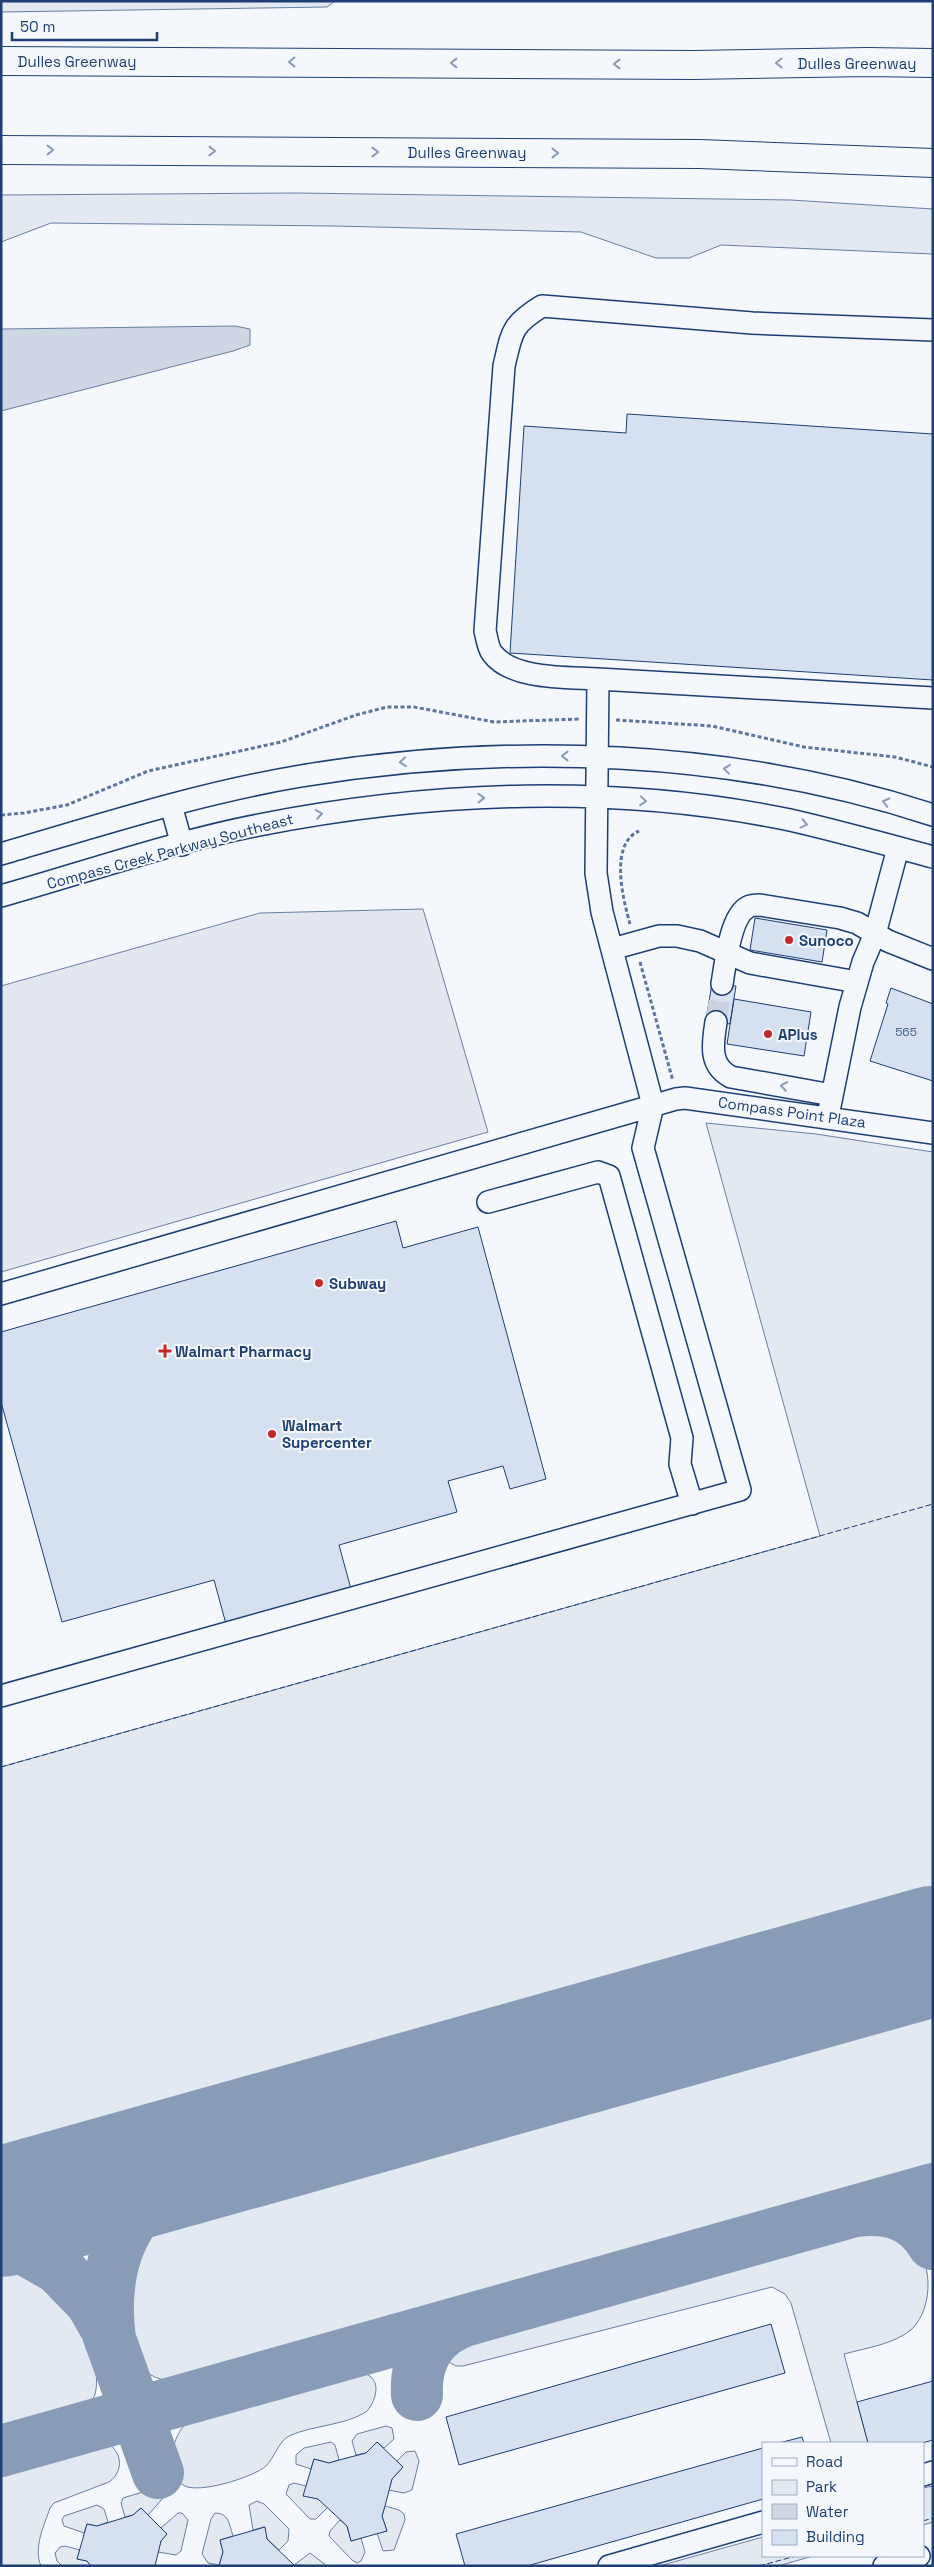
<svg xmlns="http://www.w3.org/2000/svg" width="934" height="2567" viewBox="0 0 934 2567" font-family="'Space Grotesk',sans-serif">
  <rect width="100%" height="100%" fill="#f4f7fb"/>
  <path fill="#e3e9f0" stroke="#687fa3" d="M1 1H335L327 7 1 12Z
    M296 193 791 200 933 209V254L721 245 689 258H656L581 232 334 226 51 223 1 242V195Z
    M706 1123 816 1134 933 1152V1904L1 2167V1767L820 1536Z
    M933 1994V2174L199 2379C150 2388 130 2369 126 2321 124 2302 126 2279 133 2261 141 2241 157 2224 170 2207Z
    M868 2228C882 2229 897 2230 908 2238 934 2258 934 2307 912 2329 895 2344 866 2348 844 2354L868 2443H831L791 2303 785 2294 772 2287 463 2366H456L449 2362 448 2347 459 2339 838 2233Z
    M1 2267C49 2269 95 2326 96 2372 97 2380 97 2392 93 2399 80 2419 24 2430 1 2436Z
    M345 2373C351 2373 360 2372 366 2374 383 2381 375 2403 366 2412 343 2426 313 2425 289 2436 278 2442 275 2457 266 2466 254 2477 197 2495 183 2485 175 2479 174 2469 173 2461 171 2439 182 2426 197 2412Z
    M386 2426 392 2428 394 2439 384 2448 377 2442 366 2453 356 2455 352 2441 357 2434Z
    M103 2441C121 2448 126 2470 109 2482L54 2503 50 2508C44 2526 33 2548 41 2566H1V2467L88 2442Z
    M331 2442 335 2445 339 2460 329 2463 314 2459 311 2469 296 2464V2455L304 2448Z
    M415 2451 419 2461 412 2490 404 2493 389 2490 392 2479 403 2467 397 2461 406 2452Z
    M294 2483 306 2486 328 2507 316 2519H310L286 2494 289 2485Z
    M933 2486V2522L923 2525V2488Z
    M153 2489 159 2490 164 2497 148 2515 141 2508 133 2515 125 2517 121 2503 123 2498Z
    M257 2501 264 2504 289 2529 288 2541 279 2550 267 2539 264 2527 253 2530 249 2505Z
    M97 2505 104 2509 108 2522 97 2526 87 2524 84 2533 64 2526 62 2520 64 2516Z
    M385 2506 399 2510 404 2514 405 2520 394 2550 383 2551 377 2533 387 2531 382 2516Z
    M178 2513H182L188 2520 181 2551 176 2555 158 2552 161 2541 167 2534 161 2528Z
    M215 2513C229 2513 229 2524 233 2536L220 2540 223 2552 219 2565 208 2563 202 2554 211 2519Z
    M340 2520 347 2526 351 2541 361 2538 365 2552 361 2561 357 2563 352 2560 329 2536 330 2531Z
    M763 2537V2556H813L778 2566H659Z
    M65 2546 80 2550 77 2559 87 2561 91 2566H62L57 2561 55 2553 60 2547Z
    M310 2553 327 2566 294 2565Z"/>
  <path fill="#e3e8f0" stroke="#687fa3" d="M423 909 488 1132 1 1272V986L260 913Z"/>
  <path fill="#cfd7e4" stroke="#687fa3" d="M235 326 250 329V345L233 351 1 411V329Z"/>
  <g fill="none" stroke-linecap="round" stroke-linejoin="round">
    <path stroke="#889bb7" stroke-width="52" d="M857 2211C889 2207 916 2215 933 2244
      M1 2240 12 2242 58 2268 91 2302 106 2328 158 2473
      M110 2340C97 2238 143 2186 232 2147
      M417 2395C415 2360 430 2333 464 2321
      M1 2451 933 2189"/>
    <path stroke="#889bb7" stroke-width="130" d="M1 2212 933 1951"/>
  </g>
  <path fill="#d5e0f0" stroke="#1d3f73" d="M627 414 933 434V680L510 653 524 426 626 433Z
    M755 918 827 930 822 962 750 950Z
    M712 983 736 986 730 1024 706 1020Z
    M891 988 933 1004V1081L870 1061 888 1004 886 1003Z
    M734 999 811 1012 804 1056 727 1044Z
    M396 1221 403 1248 478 1227 546 1479 510 1489 503 1466 448 1481 457 1512 339 1545 351 1589 226 1624 214 1580 62 1622 1 1402V1332Z
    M771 2324 785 2373 459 2465 446 2417Z
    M933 2381V2440L922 2443H868L857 2402Z
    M802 2437 804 2443H779Z
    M377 2442 403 2467 392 2479 385 2506 382 2516 387 2531 351 2541 347 2526 318 2499 303 2496 314 2459 329 2463 339 2460 366 2453Z
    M763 2448V2499L527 2566H465L456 2534Z
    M141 2508 167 2534 161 2541 155 2566H91L87 2561 77 2559 87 2524 97 2526 133 2515Z
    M265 2527 267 2539 295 2566H219L223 2552 220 2540Z"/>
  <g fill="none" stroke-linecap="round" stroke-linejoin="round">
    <path stroke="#c9d2e0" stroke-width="21" stroke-dasharray="21 11" stroke-linecap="butt" d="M716 1022 722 984"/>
    <defs>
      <path id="minor" d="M598 679 933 698
        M171 805 182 845
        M1 854C100 825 199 793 301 776 508 742 732 749 933 815
        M1 896C86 872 172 842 259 825 432 791 616 784 790 820 838 831 885 844 933 857
        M612 949 659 936H677L700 941 750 963 857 982
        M722 984C725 966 730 916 748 907 751 905 756 905 760 905L840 918 857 923 888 941 933 959
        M716 1022C713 1043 708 1065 731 1077L832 1095
        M828 1116 850 1007 863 962 875 934 898 848
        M488 1202 598 1172 609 1176 682 1438 680 1464 692 1504
        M1 1294 676 1099 685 1098 933 1133
        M1 1696 740 1490 643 1148 653 1105 602 912 596 873 598 679C568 677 511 680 492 653 488 648 487 638 485 631L504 366C512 332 511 325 542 306L752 323 933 330
        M923 2475 933 2472
        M609 2566 763 2522
        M884 2566 919 2556"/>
      <path id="highway" d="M1 61 693 65 868 62 933 63
        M1 150 700 154 933 163"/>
    </defs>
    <use href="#minor" stroke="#1d3f73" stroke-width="24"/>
    <use href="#highway" stroke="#1d3f73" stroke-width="30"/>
    <path stroke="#5e769c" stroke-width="3" stroke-dasharray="4 2.5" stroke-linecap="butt" d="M616 720 712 726 804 747 895 757 933 767
      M1 815 24 813 67 805 148 771 281 742 356 715 387 707H414L494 722 579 719
      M630 924C623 899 609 844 639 831
      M640 962 673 1081"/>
    <use href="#minor" stroke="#f4f7fb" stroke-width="21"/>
    <use href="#highway" stroke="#f4f7fb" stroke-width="28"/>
    <path stroke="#1d3f73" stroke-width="1" stroke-dasharray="6 2.5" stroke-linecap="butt" d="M1 1767 933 1504
      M923 2521 933 2518
      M759 2566 796 2556"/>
  </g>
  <defs><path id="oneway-chevron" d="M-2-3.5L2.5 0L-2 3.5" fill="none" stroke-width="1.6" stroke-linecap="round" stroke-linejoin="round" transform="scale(1.25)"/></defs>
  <g stroke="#889bb7">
    <use href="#oneway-chevron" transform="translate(292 62) rotate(-180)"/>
    <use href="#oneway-chevron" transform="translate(454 63) rotate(-180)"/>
    <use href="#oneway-chevron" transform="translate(779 63) rotate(179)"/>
    <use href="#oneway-chevron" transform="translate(617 64) rotate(-180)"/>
    <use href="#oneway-chevron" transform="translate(50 150)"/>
    <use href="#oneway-chevron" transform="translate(212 151)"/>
    <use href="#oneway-chevron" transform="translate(375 152)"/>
    <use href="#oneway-chevron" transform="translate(555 153)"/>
    <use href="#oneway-chevron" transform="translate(565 756) rotate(-180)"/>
    <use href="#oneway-chevron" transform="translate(403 762) rotate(174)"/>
    <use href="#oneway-chevron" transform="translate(727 769) rotate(-173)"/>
    <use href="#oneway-chevron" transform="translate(481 798) rotate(-2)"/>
    <use href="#oneway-chevron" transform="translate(643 801) rotate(5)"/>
    <use href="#oneway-chevron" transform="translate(886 802) rotate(-166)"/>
    <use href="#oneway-chevron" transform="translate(319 814) rotate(-9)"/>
    <use href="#oneway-chevron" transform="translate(804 824) rotate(13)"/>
    <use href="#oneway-chevron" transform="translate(784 1086) rotate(-170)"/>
  </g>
  <g fill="#c62828" stroke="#f4f7fb" stroke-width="2">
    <circle cx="789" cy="940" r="5"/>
    <circle cx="768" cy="1034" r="5"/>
    <circle cx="319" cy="1283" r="5"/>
    <path d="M162.5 1343.5h5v5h5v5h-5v5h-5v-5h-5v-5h5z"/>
    <circle cx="272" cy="1434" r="5"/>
  </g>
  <g text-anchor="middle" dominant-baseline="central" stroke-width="4" stroke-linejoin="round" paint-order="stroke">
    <g font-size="12" fill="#4b6792">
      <text x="906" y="1032">565</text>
    </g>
    <g font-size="15" fill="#1d3f73" stroke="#f4f7fb">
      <text x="77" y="61">Dulles Greenway</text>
      <text x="857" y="63">Dulles Greenway</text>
      <text x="467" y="152">Dulles Greenway</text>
      <text transform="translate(170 851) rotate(-15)">Compass Creek Parkway Southeast</text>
      <text transform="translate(792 1112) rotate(8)">Compass Point Plaza</text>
    </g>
    <g font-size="15" font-weight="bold" fill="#1d3f73" stroke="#f4f7fb" text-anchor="start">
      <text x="799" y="940">Sunoco</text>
      <text x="778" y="1034">APlus</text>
      <text x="329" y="1283">Subway</text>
      <text x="175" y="1351">Walmart Pharmacy</text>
      <text x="282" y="1425">Walmart<tspan x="282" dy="17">Supercenter</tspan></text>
    </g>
  </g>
  <rect width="934" height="2567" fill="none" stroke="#1d3f73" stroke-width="5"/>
  <rect x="762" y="2442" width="162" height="115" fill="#f4f7fb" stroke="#9eadc5"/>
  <rect x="772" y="2458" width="25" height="8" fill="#f4f7fb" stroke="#9eadc5"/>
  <text x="806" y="2467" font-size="15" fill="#1d3f73">Road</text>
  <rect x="772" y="2480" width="25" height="15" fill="#e3e9f0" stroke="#9eadc5"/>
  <text x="806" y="2492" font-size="15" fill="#1d3f73">Park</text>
  <rect x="772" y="2504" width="25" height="15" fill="#cfd7e4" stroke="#9eadc5"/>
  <text x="806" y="2517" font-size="15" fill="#1d3f73">Water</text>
  <rect x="772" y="2530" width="25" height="15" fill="#d5e0f0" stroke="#9eadc5"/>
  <text x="806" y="2542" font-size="15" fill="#1d3f73">Building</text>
  <path d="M12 32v8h145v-8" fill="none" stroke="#1d3f73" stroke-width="2.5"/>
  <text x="20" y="32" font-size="15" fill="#1d3f73" stroke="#f4f7fb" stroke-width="4" paint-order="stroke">50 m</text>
</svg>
